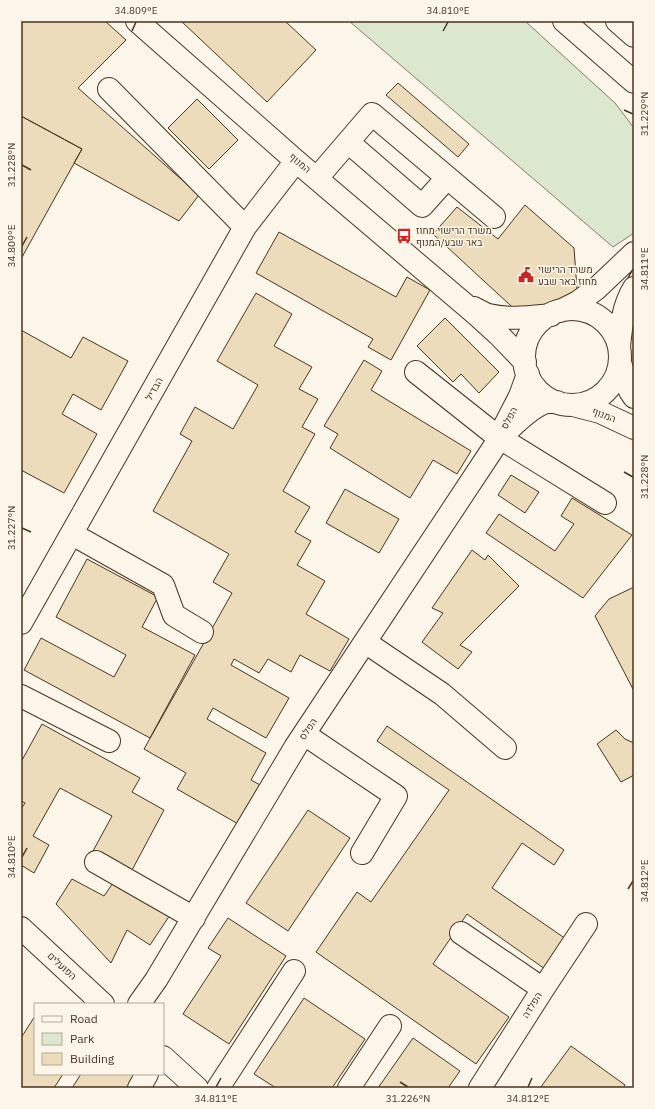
<svg xmlns="http://www.w3.org/2000/svg" width="655" height="1109" viewBox="0 0 655 1109" font-family="'IBM Plex Sans',Heebo,sans-serif">
  <rect width="100%" height="100%" fill="#fbf6e9"/>
  <path fill="#dce7d0" stroke="#887966" d="M349 21H525L615 103 634 128V233L613 247Z"/>
  <path fill="#ecdcbc" stroke="#4a3520" d="M24 21H105L126 40 78 88 199 195 179 221 74 163 82 149 21 116V24Z
    M181 21H285L316 50 267 102Z
    M398 83 469 144 458 157 386 95Z
    M197 99 238 140 209 169 168 128Z
    M21 116 82 149 21 259Z
    M525 205 574 248 578 302 523 317 433 234 457 207 498 239Z
    M279 232 396 297 407 277 430 290 391 360 368 347 373 339 256 273Z
    M256 293 292 314 274 346 312 367 299 389 318 399 302 427 315 434 283 491 310 507 295 532 311 541 297 565 325 581 306 614 349 639 330 671 300 655 291 672 268 659 259 673 234 659 231 665 289 698 266 738 213 708 207 719 266 753 251 780 262 786 240 825 177 789 186 773 144 749 232 593 213 582 229 554 153 511 192 441 180 434 195 407 233 429 258 385 217 361Z
    M445 318 499 372 479 393 461 374 453 382 417 346Z
    M21 330 71 358 83 337 128 361 101 410 73 394 62 414 97 434 64 493 21 470Z
    M364 360 382 371 371 390 471 451 457 474 433 460 410 498 330 448 338 434 324 426Z
    M511 475 539 492 525 513 498 495Z
    M345 489 399 519 379 553 326 523Z
    M572 498 632 535 583 598 486 533 499 514 555 551 574 524 561 516Z
    M472 550 485 560 488 555 519 586 460 645 472 652 458 669 422 642 443 613 432 608Z
    M87 559 158 597 142 627 195 655 150 738 24 670 41 638 114 677 126 655 56 617Z
    M634 587V691L595 616 609 599Z
    M42 724 140 778 132 792 164 810 131 872 93 851 112 816 60 788 33 836 49 845 34 873 21 865V809L25 803 21 801V762Z
    M387 726 564 850 554 865 522 843 492 888 566 939 545 969 467 914 433 964 509 1017 476 1064 316 952 357 892 371 902 449 790 377 741Z
    M616 730 625 739 634 743V775L621 782 597 744Z
    M308 810 350 838 288 931 246 903Z
    M72 879 104 896 113 883 170 915 150 945 127 930 111 963 56 904Z
    M228 918 286 956 229 1044 183 1014 221 956 208 948Z
    M304 998 365 1039 332 1088H276L254 1074Z
    M35 1016V1074H63L54 1088H21V1038Z
    M413 1038 460 1071 448 1088H378Z
    M571 1046 625 1085 623 1088H540Z
    M81 1074H139L130 1088H72Z"/>
  <g fill="none" stroke-linecap="round" stroke-linejoin="round">
    <defs>
      <path id="minor" d="M137 21 296 161 476 314 498 334 525 362
        M109 89 245 227
        M348 142 422 206 447 178
        M317 178 372 114 494 217
        M474 308C478 310 483 313 488 315 508 320 530 317 551 315
        M524 357a48 48 0 1 1 96 0a48 48 0 1 1-96 0Z
        M560 311 578 302 596 289 634 253
        M619 347C621 326 623 306 634 288
        M620 363 630 391 634 397
        M416 372 498 437
        M573 405 600 412 634 428
        M503 429 520 396 528 374
        M500 438 605 503
        M72 534 163 585 174 615 202 632
        M21 623 245 227 296 161
        M365 642 442 694 505 748
        M21 696 109 741
        M304 734 396 796 362 853
        M96 862 194 918
        M21 928 103 1004
        M461 933 543 989
        M139 1004 156 980 296 746 500 438C510 428 533 405 547 402 550 402 554 402 557 402
        M163 1057 197 1088
        M139 1088 147 1074
        M218 1088 294 971
        M349 1088 390 1026
        M480 1088 543 989 586 924"/>
      <path id="highway" d="M564 21 634 82
        M617 21 634 36"/>
    </defs>
    <use href="#minor" stroke="#4a3520" stroke-width="24"/>
    <use href="#highway" stroke="#4a3520" stroke-width="24"/>
    <use href="#minor" stroke="#fbf6e9" stroke-width="22"/>
    <use href="#highway" stroke="#fbf6e9" stroke-width="22"/>
  </g>
  <path fill="none" stroke="#4a3520" stroke-width="1.5" d="M132 31 136 22M443 31 448 22M624 110 633 114M22 165 31 170M22 246 27 237M628 278 633 269M624 472 633 477M22 528 31 532M22 857 27 848M628 889 633 881M400 1082 408 1087M216 1087 221 1078M528 1087 532 1078"/>
  <defs>
    <symbol id="bus-bare" viewBox="-9 -9 18 18"><path d="M-5-6H5V4H4V6H2V4H-2V6H-4V4H-5ZM-3.5-4V0h7V-4ZM-3.5 1.2v1.5H-2V1.2ZM2 1.2v1.5H3.5V1.2Z" fill="#c62828" stroke="#fbf6e9" stroke-width="2.5" paint-order="stroke"/></symbol>
    <symbol id="civic-bare" viewBox="-9 -9 18 18"><path d="M-.6-6.5H3V-4.5H.6V-3L4-1V1h2V6H-6V1h2V-1L-.6-3ZM-1.2 2.5V6h2.4V2.5Z" fill="#c62828" stroke="#fbf6e9" stroke-width="2.5" paint-order="stroke"/></symbol>
  </defs>
  <g fill-rule="evenodd">
    <use href="#bus-bare" x="393" y="225" width="22" height="22"/>
    <use href="#civic-bare" x="515" y="264" width="22" height="22"/>
  </g>
  <g text-anchor="middle" dominant-baseline="central" stroke-width="3" stroke-linejoin="round" paint-order="stroke">
    <g font-size="10" fill="#4a3520" stroke="#fbf6e9">
      <text transform="translate(300 163) rotate(40)">המנוף</text>
      <text transform="translate(154 389) rotate(-61)">הבדיל</text>
      <text transform="translate(604 415) rotate(21)">המנוף</text>
      <text transform="translate(509 418) rotate(-62)">הפלס</text>
      <text transform="translate(308 729) rotate(-56)">הפלס</text>
      <text transform="translate(62 966) rotate(43)">הפועלים</text>
      <text transform="translate(532 1005) rotate(-58)">הפלדה</text>
    </g>
    <g font-size="10" fill="#4a3520" stroke="#fbf6e9" text-anchor="start">
      <text x="416" y="230">משרד הרישוי מחוז<tspan x="416" dy="12">באר שבע/המנוף</tspan></text>
      <text x="538" y="269">משרד הרישוי<tspan x="538" dy="12">מחוז באר שבע</tspan></text>
    </g>
  </g>
  <rect width="655" height="1109" fill="none" stroke="#fbf6e9" stroke-width="44"/>
  <rect x="34" y="1003" width="130" height="72" fill="#fbf6e9" stroke="#b4a999"/>
  <rect x="42" y="1016" width="20" height="6" fill="#fbf6e9" stroke="#b4a999"/>
  <text x="70" y="1023" font-size="12" fill="#4a3520">Road</text>
  <rect x="42" y="1033" width="20" height="12" fill="#dce7d0" stroke="#b4a999"/>
  <text x="70" y="1043" font-size="12" fill="#4a3520">Park</text>
  <rect x="42" y="1053" width="20" height="12" fill="#ecdcbc" stroke="#b4a999"/>
  <text x="70" y="1063" font-size="12" fill="#4a3520">Building</text>
  <rect x="22" y="22" width="611" height="1065" fill="none" stroke="#4a3520" stroke-width="1.5"/>
  <g font-size="10" text-anchor="middle" fill="#4a3520">
    <text x="136" y="14">34.809°E</text>
    <text x="448" y="14">34.810°E</text>
    <text transform="translate(644 114) rotate(-90)" y="4">31.229°N</text>
    <text transform="translate(11 165) rotate(-90)" y="4">31.228°N</text>
    <text transform="translate(11 246) rotate(-90)" y="4">34.809°E</text>
    <text transform="translate(644 269) rotate(-90)" y="4">34.811°E</text>
    <text transform="translate(644 477) rotate(-90)" y="4">31.228°N</text>
    <text transform="translate(11 528) rotate(-90)" y="4">31.227°N</text>
    <text transform="translate(11 857) rotate(-90)" y="4">34.810°E</text>
    <text transform="translate(644 881) rotate(-90)" y="4">34.812°E</text>
    <text x="216" y="1102">34.811°E</text>
    <text x="408" y="1102">31.226°N</text>
    <text x="528" y="1102">34.812°E</text>
  </g>
</svg>
